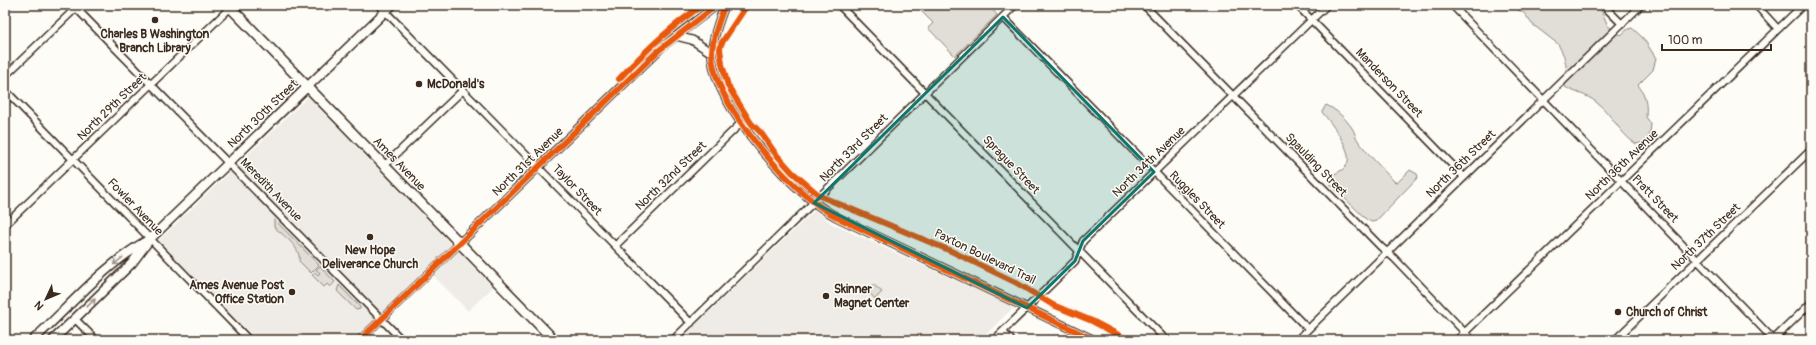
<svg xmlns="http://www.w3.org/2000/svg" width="1816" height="345" viewBox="0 0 1816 345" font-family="Pangolin,sans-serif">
  <rect width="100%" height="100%" fill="#fdfcf7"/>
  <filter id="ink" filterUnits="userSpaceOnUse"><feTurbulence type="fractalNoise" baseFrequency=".025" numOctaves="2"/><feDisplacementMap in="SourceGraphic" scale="8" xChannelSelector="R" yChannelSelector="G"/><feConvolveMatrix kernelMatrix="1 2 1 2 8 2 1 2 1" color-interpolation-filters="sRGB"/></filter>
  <g filter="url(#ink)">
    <path fill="#efece7" d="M308 97 493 287 468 311 428 270 354 340H257L158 241Z
      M815 210 832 224 1014 307 980 340H680Z"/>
    <path fill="#e1ded7" stroke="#8e847a" d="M915 5H989L997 15 955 56 928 28 933 23Z
      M1509 5H1596L1602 12 1608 26 1621 35 1628 29 1632 28 1643 38 1656 58 1653 70 1638 85C1646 95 1647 104 1646 117L1651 124 1650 134 1646 142 1636 144C1619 133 1612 114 1596 102 1586 94 1575 93 1565 87L1567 71 1564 56 1558 44 1532 24 1524 13Z
      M1326 105C1336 109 1346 119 1352 128 1355 132 1355 137 1359 142 1370 156 1382 169 1395 182L1399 181 1410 170 1417 174 1418 177 1376 221 1372 222 1367 220 1329 183 1330 177C1336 172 1344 171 1347 164 1354 151 1330 122 1322 112Z
      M274 219 319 265 311 273 299 261C302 248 283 235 274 227Z
      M320 266 335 282 330 287 327 284 324 287 312 275 315 272 318 275 320 273 316 270Z
      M873 284 882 292 875 299 867 290Z
      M339 285 360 307V309L356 310 337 291Z"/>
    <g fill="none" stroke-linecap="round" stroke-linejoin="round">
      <defs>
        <path id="minor" d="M73 5 402 340
          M379 5 691 323
          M839 5 1166 340
          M1144 5 1381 247 1394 258 1472 340
          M1297 5 1464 177
          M1452 5 1774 340
          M1603 5 1622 24
          M1756 5 1778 29
          M1003 17 1308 329
          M5 76 78 6
          M5 90 249 340
          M384 166 463 90
          M5 225 232 6
          M616 245 741 123
          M75 319 96 340
          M1003 332 1011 340
          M360 340 460 243
          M673 340 1015 5
          M994 340 1075 261 1083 241 1327 5
          M1297 340 1641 5
          M1457 340 1803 5
          M1615 340 1811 150
          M1773 340 1811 303"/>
        <path id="tertiary" d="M725 5C719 20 713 36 712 52 711 99 779 175 814 202 824 210 834 216 845 221L1094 340
          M676 36 692 40 712 53
          M460 243 663 46 717 5"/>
        <path id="secondary" d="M33 340C70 306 104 265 148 240
          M53 340 132 263 150 239 392 5"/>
        <path id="primary" d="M228 5 554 340"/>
      </defs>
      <use href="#minor" stroke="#3b2a1e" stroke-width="9"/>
      <use href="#tertiary" stroke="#3b2a1e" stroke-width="10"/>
      <use href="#secondary" stroke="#3b2a1e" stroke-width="11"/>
      <use href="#primary" stroke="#3b2a1e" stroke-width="12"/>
      <use href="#minor" stroke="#fdfcf7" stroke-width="6"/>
      <use href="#tertiary" stroke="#fdfcf7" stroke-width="7"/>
      <use href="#secondary" stroke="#fdfcf7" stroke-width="8"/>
      <use href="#primary" stroke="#fdfcf7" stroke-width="9"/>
      <defs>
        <path id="cycleway" d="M725 5C719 20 713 36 712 52 711 99 779 175 814 202 824 210 834 216 845 221L1094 340
          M747 5 721 44 720 49 722 64 728 86 751 123 761 133 775 153 792 172 820 196 951 251 1015 282 1053 305 1092 321 1128 340
          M619 79C644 52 672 25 703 5
          M360 340 658 51 717 5"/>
      </defs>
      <use href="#cycleway" stroke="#fdfcf7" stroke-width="8"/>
      <use href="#cycleway" stroke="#e8590c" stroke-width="6"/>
    </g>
    <defs><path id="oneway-shaft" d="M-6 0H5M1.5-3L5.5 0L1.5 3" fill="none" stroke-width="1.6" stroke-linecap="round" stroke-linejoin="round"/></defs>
    <g stroke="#9c938a">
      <use href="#oneway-shaft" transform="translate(118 261) rotate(142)"/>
      <use href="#oneway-shaft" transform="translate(91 303) rotate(-44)"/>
    </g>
  </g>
  <path fill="#0f766e" fill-opacity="0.2" stroke="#0f766e" stroke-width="3" stroke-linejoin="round" d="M1003 17 1154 172 1083 241 1075 261 1027 308 814 203Z"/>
  <g fill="#3b2a1e" stroke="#fdfcf7" stroke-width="1.5">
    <circle cx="155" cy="20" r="4"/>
    <circle cx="419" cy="84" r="4"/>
    <circle cx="370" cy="237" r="4"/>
    <circle cx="292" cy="292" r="4"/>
    <circle cx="826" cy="296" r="4"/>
    <circle cx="1618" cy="312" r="4"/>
  </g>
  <g text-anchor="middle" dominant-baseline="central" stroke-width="3" stroke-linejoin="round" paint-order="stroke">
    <g font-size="12" font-weight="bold" fill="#3b2a1e" stroke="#fdfcf7" text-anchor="start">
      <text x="155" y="34" text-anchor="middle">Charles B Washington<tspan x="155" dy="14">Branch Library</tspan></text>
      <text x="427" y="84">McDonald's</text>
      <text x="370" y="250" text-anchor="middle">New Hope<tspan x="370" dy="14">Deliverance Church</tspan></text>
      <text x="284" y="285" text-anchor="end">Ames Avenue Post<tspan x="284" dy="14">Office Station</tspan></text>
      <text x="834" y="289">Skinner<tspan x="834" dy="14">Magnet Center</tspan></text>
      <text x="1626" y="312">Church of Christ</text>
    </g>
    <g font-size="12" fill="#3b2a1e" stroke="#fdfcf7">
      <text transform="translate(1389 83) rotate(46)">Manderson Street</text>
      <text transform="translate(112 107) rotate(-44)">North 29th Street</text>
      <text transform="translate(263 114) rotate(-44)">North 30th Street</text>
      <text transform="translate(854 148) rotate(-45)">North 33rd Street</text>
      <text transform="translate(528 162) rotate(-44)">North 31st Avenue</text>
      <text transform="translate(1149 162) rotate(-44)">North 34th Avenue</text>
      <text transform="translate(399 164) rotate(46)">Ames Avenue</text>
      <text transform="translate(1461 164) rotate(-44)">North 36th Street</text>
      <text transform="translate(1011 165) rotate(46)">Sprague Street</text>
      <text transform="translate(1316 165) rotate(46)">Spaulding Street</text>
      <text transform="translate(1622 165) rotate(-44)">North 36th Avenue</text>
      <text transform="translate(671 176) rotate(-44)">North 32nd Street</text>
      <text transform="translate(271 190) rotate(46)">Meredith Avenue</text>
      <text transform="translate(577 190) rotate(46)">Taylor Street</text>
      <text transform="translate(1655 199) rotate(46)">Pratt Street</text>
      <text transform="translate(1197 200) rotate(46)">Ruggles Street</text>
      <text transform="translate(135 207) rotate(46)">Fowler Avenue</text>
      <text transform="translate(1706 237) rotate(-44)">North 37th Street</text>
      <text transform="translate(985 257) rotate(26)">Paxton Boulevard Trail</text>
    </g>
  </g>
  <rect width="1816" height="345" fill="none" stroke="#fdfcf7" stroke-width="20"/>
  <rect x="10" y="10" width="1796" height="325" fill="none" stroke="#3b2a1e" stroke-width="1.5" filter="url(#ink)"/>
  <g transform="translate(46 299) rotate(226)" stroke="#fdfcf7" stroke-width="3" paint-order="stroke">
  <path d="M0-3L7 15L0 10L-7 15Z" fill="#3b2a1e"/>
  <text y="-6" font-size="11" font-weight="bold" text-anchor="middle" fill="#3b2a1e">N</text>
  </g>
  <path d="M1662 44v6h109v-6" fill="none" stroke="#3b2a1e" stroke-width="2"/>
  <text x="1668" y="44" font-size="12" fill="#3b2a1e" stroke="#fdfcf7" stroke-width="3" paint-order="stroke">100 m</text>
</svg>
